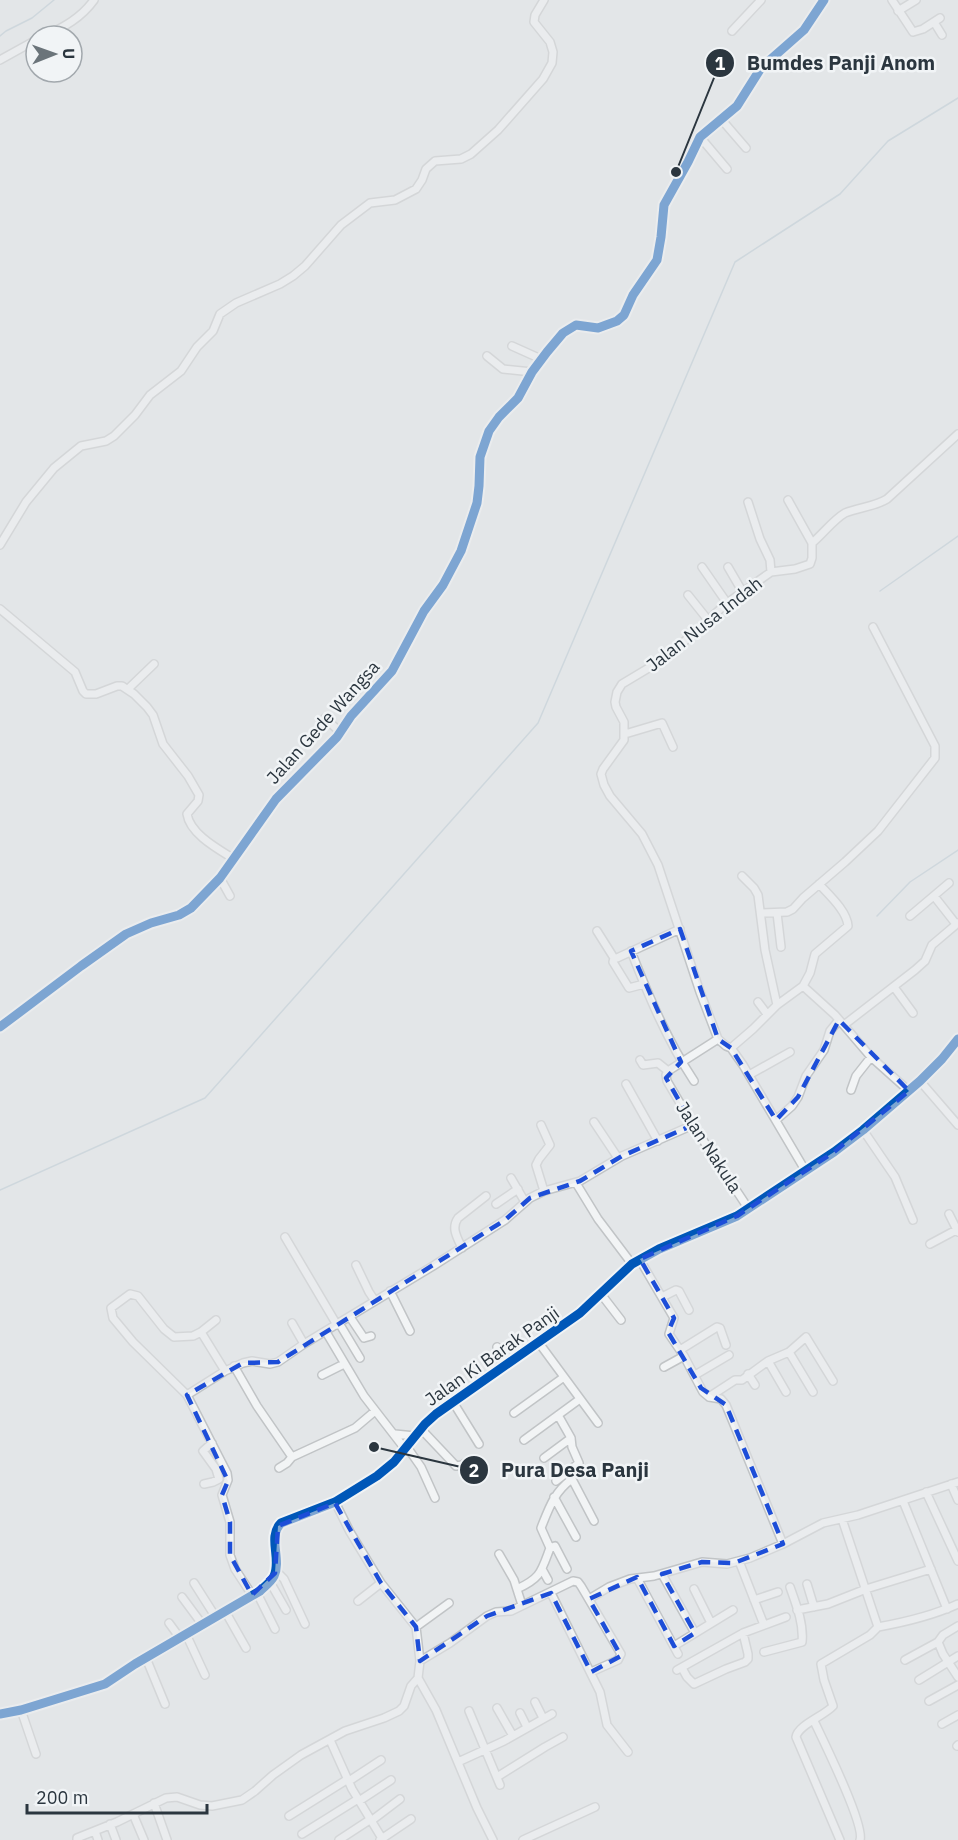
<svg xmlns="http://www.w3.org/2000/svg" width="958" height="1840" viewBox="0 0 958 1840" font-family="'IBM Plex Sans',sans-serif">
  <rect width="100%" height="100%" fill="#e3e6e8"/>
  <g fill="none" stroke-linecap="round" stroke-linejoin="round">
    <path stroke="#b4c6d0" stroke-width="1.5" d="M0 36 6 31 32 18 54 0
      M880 591 958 536
      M877 916 910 882 958 850
      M0 1190 205 1098 538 723 735 262 840 194 888 141 958 98"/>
    <defs>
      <path id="minor" d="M892 0 913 32 923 29 940 18
        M898 11 916 0
        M934 22 942 35
        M732 31 761 0
        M45 36C64 27 81 18 94 0
        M0 60 36 40
        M721 119 746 148
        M700 137 727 169
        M512 346 541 359
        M487 356 503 369 532 372
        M788 500 812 543
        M748 502 760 539 770 560 771 572
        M0 545 26 502 54 468 81 446 106 441 114 436 135 415 150 395 181 371 197 347 213 331 220 314 236 303 280 284 293 276 305 266 341 225 370 203 395 200 416 189 422 180 426 169 435 161 461 159 471 154 498 130 543 79 552 63 553 52 550 42 534 22 535 15 544 0
        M702 567 727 603
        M728 567 742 591
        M688 595 708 620
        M0 609 75 672 83 691 86 694H96L117 686H122L134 694 147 707 153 715 163 744 188 776 199 795 198 801 187 814C190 834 218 849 234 859
        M128 689 154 664
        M325 718 340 732
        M625 734 662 723 673 747
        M742 876 754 888 758 895 765 950 777 1005
        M220 878 230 896
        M934 896 956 924
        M761 913 787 912 793 909 803 898 845 862 878 831 935 758V746L873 627
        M777 913 781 947
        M910 916 949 883
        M597 931 614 958H617L680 929
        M631 951C649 997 667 1040 694 1081
        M614 958 613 962 629 988 644 984
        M803 986 835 1015 871 1057 909 1091
        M894 987 913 1013
        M758 1002 767 1014
        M844 1025 915 970 925 961 932 945 958 923
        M0 1027 81 966 126 934 151 923 179 915 191 908 220 878 276 799 337 737 351 716 392 671 424 611 443 585 461 551 477 503 479 486 480 457 489 431 499 417 518 398 532 372 547 352 563 333 576 325 598 328 617 321 624 315 633 295 657 260 661 237 664 205 688 162 700 137 737 106 761 68 804 30 824 0
        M718 1039 668 1071 666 1075 667 1081 693 1125 748 1208
        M731 1048 753 1029 777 1005 803 986 810 973 815 954 848 926C847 911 829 895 819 884
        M640 1060 643 1065 658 1063 668 1071
        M749 1075 790 1052
        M920 1081 958 1125
        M626 1084 658 1141
        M851 1090 856 1076 871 1057
        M776 1120 792 1106 798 1097 806 1076 824 1050 830 1031 839 1020
        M594 1122 618 1158
        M541 1125 550 1145 539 1159 536 1165 544 1191
        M863 1130 895 1177 913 1220
        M805 1170 743 1065 731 1048 726 1046 718 1039 700 992 658 865 642 834 610 796 604 785 601 774 603 769 624 740V722L616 707 615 702 617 692 622 684 667 657 727 603 771 572 795 569 810 564 812 558V543C823 534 833 520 845 513 859 507 874 507 887 499L958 434
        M511 1178 525 1202
        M576 1183 598 1219 632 1264
        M496 1204 518 1189
        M949 1214 958 1232
        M285 1237 337 1325
        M930 1244 958 1229
        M462 1248C457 1237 451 1228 458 1218L486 1196
        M640 1260 674 1318 669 1334 684 1356 703 1392 709 1397 721 1399 726 1405 783 1544
        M356 1265 369 1292 375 1301
        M390 1291 410 1331
        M601 1294 621 1320
        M662 1297 676 1290 679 1291 689 1310
        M350 1317 364 1338 371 1336
        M292 1323 304 1344
        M339 1323 360 1358
        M201 1332 216 1320
        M326 1332 364 1396 405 1449
        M539 1343 598 1423
        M497 1347 506 1365
        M680 1350 717 1327 720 1328 726 1345
        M789 1352 813 1392
        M768 1361 786 1392
        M234 1366 257 1406 292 1457 355 1428 375 1411
        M664 1367 684 1356
        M225 1371 201 1332 193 1336 174 1337 164 1329 138 1296 130 1294 111 1308 113 1318 133 1342 187 1395 227 1473 228 1480 222 1495 230 1522V1555L235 1569 252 1595
        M748 1374 755 1385
        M322 1375 344 1364
        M695 1375 729 1355
        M187 1395 225 1371 243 1363 252 1361 270 1364 278 1362 304 1344 433 1266 505 1220 530 1198 544 1191 580 1181 622 1156 693 1125
        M709 1397 735 1380H742L768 1361 789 1352 806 1337 833 1381
        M453 1402 479 1444
        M514 1413 564 1377
        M421 1429 456 1466 462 1465 467 1462
        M395 1434 415 1436
        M524 1440 580 1399
        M407 1447 421 1467 435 1498
        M544 1458 571 1438
        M279 1468 287 1463 292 1457
        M556 1481 579 1463 572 1447 571 1438 558 1415
        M204 1484 213 1482 219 1479 216 1469 203 1451 212 1443
        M951 1484 958 1500
        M926 1492 958 1561
        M554 1497 576 1537
        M903 1501 947 1609
        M335 1502 350 1532 381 1583 416 1627 420 1661 418 1678 436 1710 477 1808 493 1840
        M550 1548 555 1546 567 1569
        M499 1554 514 1580 522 1605
        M739 1561 764 1625
        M542 1569 548 1580
        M276 1571 284 1579 305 1624
        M662 1574 695 1633
        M637 1578 678 1654
        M270 1582 286 1610
        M194 1583 215 1616
        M807 1584 814 1607
        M517 1589C541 1578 541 1572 550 1548L541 1528C549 1508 554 1492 572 1479L594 1521
        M694 1589 711 1623
        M257 1593 275 1629
        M551 1593 600 1692 607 1725 628 1752
        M182 1597 202 1624
        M589 1599 609 1587 630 1579 654 1576 702 1562 727 1564 750 1558 783 1544 823 1523 858 1515 958 1482
        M754 1600 778 1592
        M358 1601 381 1583
        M797 1610 828 1604 866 1589 931 1569
        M225 1611 246 1648
        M169 1623 180 1638
        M958 1626 943 1635 938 1642 943 1654 958 1677
        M416 1627 449 1603
        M878 1627C906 1622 932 1616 958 1604
        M186 1634 205 1675
        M674 1646 733 1610
        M764 1652 802 1642C804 1624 796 1604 790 1587
        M146 1658 165 1704
        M905 1660 938 1642
        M420 1661 450 1643 487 1616 496 1612 511 1611 573 1581 578 1582 581 1586 621 1654 618 1660 591 1672
        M682 1668 687 1677 694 1684 726 1669 745 1662 748 1659V1654L743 1633
        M677 1670 743 1633 786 1617
        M919 1680 958 1656
        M929 1701 958 1685
        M535 1702 543 1718
        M497 1708 513 1736
        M21 1710 36 1754
        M469 1711 500 1785
        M520 1713 527 1727
        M0 1714 21 1710 105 1684 135 1664 260 1591C265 1586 271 1582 274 1576 282 1559 267 1537 281 1523L335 1502 377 1476 394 1462 425 1424 436 1414 580 1313 632 1264 659 1249 737 1216 834 1152 863 1130 920 1081 942 1059 958 1039
        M814 1721C823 1740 865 1825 860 1840
        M942 1724 958 1715
        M330 1740 352 1789 383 1840
        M957 1746 958 1745
        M458 1762 504 1741 552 1714
        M497 1777 545 1747 563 1737
        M349 1781 381 1760
        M359 1801 391 1780
        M154 1803 167 1840
        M133 1814 144 1840
        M289 1816 348 1779
        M371 1821 400 1799
        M110 1824 116 1840
        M95 1831 98 1840
        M302 1834 358 1799
        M77 1840V1838L117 1822 166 1798 177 1797 200 1805 212 1806 242 1800 255 1791 273 1775 301 1755 345 1731 384 1718 399 1711 404 1706 411 1686 418 1678
        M339 1840 371 1819
        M380 1840 411 1819
        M523 1840 595 1807
        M840 1840 796 1737C798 1725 824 1716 833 1706L824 1680 821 1664 870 1635 878 1627 842 1519"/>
    </defs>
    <use href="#minor" stroke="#c1c4c6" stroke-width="10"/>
    <use href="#minor" stroke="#f2f4f5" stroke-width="7"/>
    <defs>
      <path id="cycleway" d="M0 1027 81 966 126 934 151 923 179 915 191 908 220 878 276 799 337 737 351 716 392 671 424 611 443 585 461 551 477 503 479 486 480 457 489 431 499 417 518 398 532 372 547 352 563 333 576 325 598 328 617 321 624 315 633 295 657 260 661 237 664 205 688 162 700 137 737 106 761 68 804 30 824 0
        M0 1714 21 1710 105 1684 135 1664 260 1591C265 1586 271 1582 274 1576 282 1559 267 1537 281 1523L335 1502 377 1476 394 1462 425 1424 436 1414 580 1313 632 1264 659 1249 737 1216 834 1152 863 1130 920 1081 942 1059 958 1039"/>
    </defs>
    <use href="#cycleway" stroke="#f1f4f6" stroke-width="13"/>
    <use href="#cycleway" stroke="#0057b8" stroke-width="9"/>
  </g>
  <path d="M0 0H958V1840H0ZM680 929 718 1039 731 1048 776 1120 798 1097 839 1020 909 1091 834 1152 737 1216 640 1259 674 1318 668 1332 701 1388 726 1405 783 1544 734 1563 702 1562 662 1574 695 1633 674 1646 637 1577 589 1599 621 1656 591 1672 551 1593 487 1616 420 1661 416 1627 381 1583 335 1503 278 1526 275 1573 252 1595 230 1555V1522L222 1495 228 1481 187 1395 243 1363 278 1362 505 1220 530 1198 580 1181 622 1156 693 1125 666 1078 681 1062 631 951Z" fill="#e3e6e8" fill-opacity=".55" fill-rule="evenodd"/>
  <path fill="none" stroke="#1d4ed8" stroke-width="4.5" stroke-dasharray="12 8" stroke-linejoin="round" d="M680 929 718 1039 731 1048 776 1120 798 1097 839 1020 909 1091 834 1152 737 1216 640 1259 674 1318 668 1332 701 1388 726 1405 783 1544 734 1563 702 1562 662 1574 695 1633 674 1646 637 1577 589 1599 621 1656 591 1672 551 1593 487 1616 420 1661 416 1627 381 1583 335 1503 278 1526 275 1573 252 1595 230 1555V1522L222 1495 228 1481 187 1395 243 1363 278 1362 505 1220 530 1198 580 1181 622 1156 693 1125 666 1078 681 1062 631 951Z"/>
  <g text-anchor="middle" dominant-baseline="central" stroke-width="5" stroke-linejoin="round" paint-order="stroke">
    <g font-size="18" fill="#2b363f" stroke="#f1f4f6">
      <text transform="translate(704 624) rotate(-38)">Jalan Nusa Indah</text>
      <text transform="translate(323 722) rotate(-48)">Jalan Gede Wangsa</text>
      <text transform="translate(709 1147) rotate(57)">Jalan Nakula</text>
      <text transform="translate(492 1356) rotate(-35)">Jalan Ki Barak Panji</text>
    </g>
  </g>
  <path fill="none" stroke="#2b363f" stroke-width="2" d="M676 172L720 63M374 1447L474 1470"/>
  <g fill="#2b363f" stroke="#f1f4f6" stroke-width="2">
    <circle cx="676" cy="172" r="6"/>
    <circle cx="374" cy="1447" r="6"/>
    <circle cx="720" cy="63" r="15"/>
    <circle cx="474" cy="1470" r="15"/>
  </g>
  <g font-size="18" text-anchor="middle" font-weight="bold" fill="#fff">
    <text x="720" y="70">1</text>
    <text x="474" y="1477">2</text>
  </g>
  <g font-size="20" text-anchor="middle" font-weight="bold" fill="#2b363f" stroke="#f1f4f6" stroke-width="5" stroke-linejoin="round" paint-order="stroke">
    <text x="841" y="70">Bumdes Panji Anom</text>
    <text x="575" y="1477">Pura Desa Panji</text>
  </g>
  <g transform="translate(54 54) rotate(89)"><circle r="28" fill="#f1f4f6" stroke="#a2a8ad" stroke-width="1.5"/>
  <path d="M0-4.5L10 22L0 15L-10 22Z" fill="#6b747a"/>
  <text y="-9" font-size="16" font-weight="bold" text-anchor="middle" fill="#2b363f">U</text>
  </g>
  <path d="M27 1804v9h180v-9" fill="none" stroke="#2b363f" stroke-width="3"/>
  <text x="36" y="1804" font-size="18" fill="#2b363f" stroke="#f1f4f6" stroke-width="4.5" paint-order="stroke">200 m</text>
</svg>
